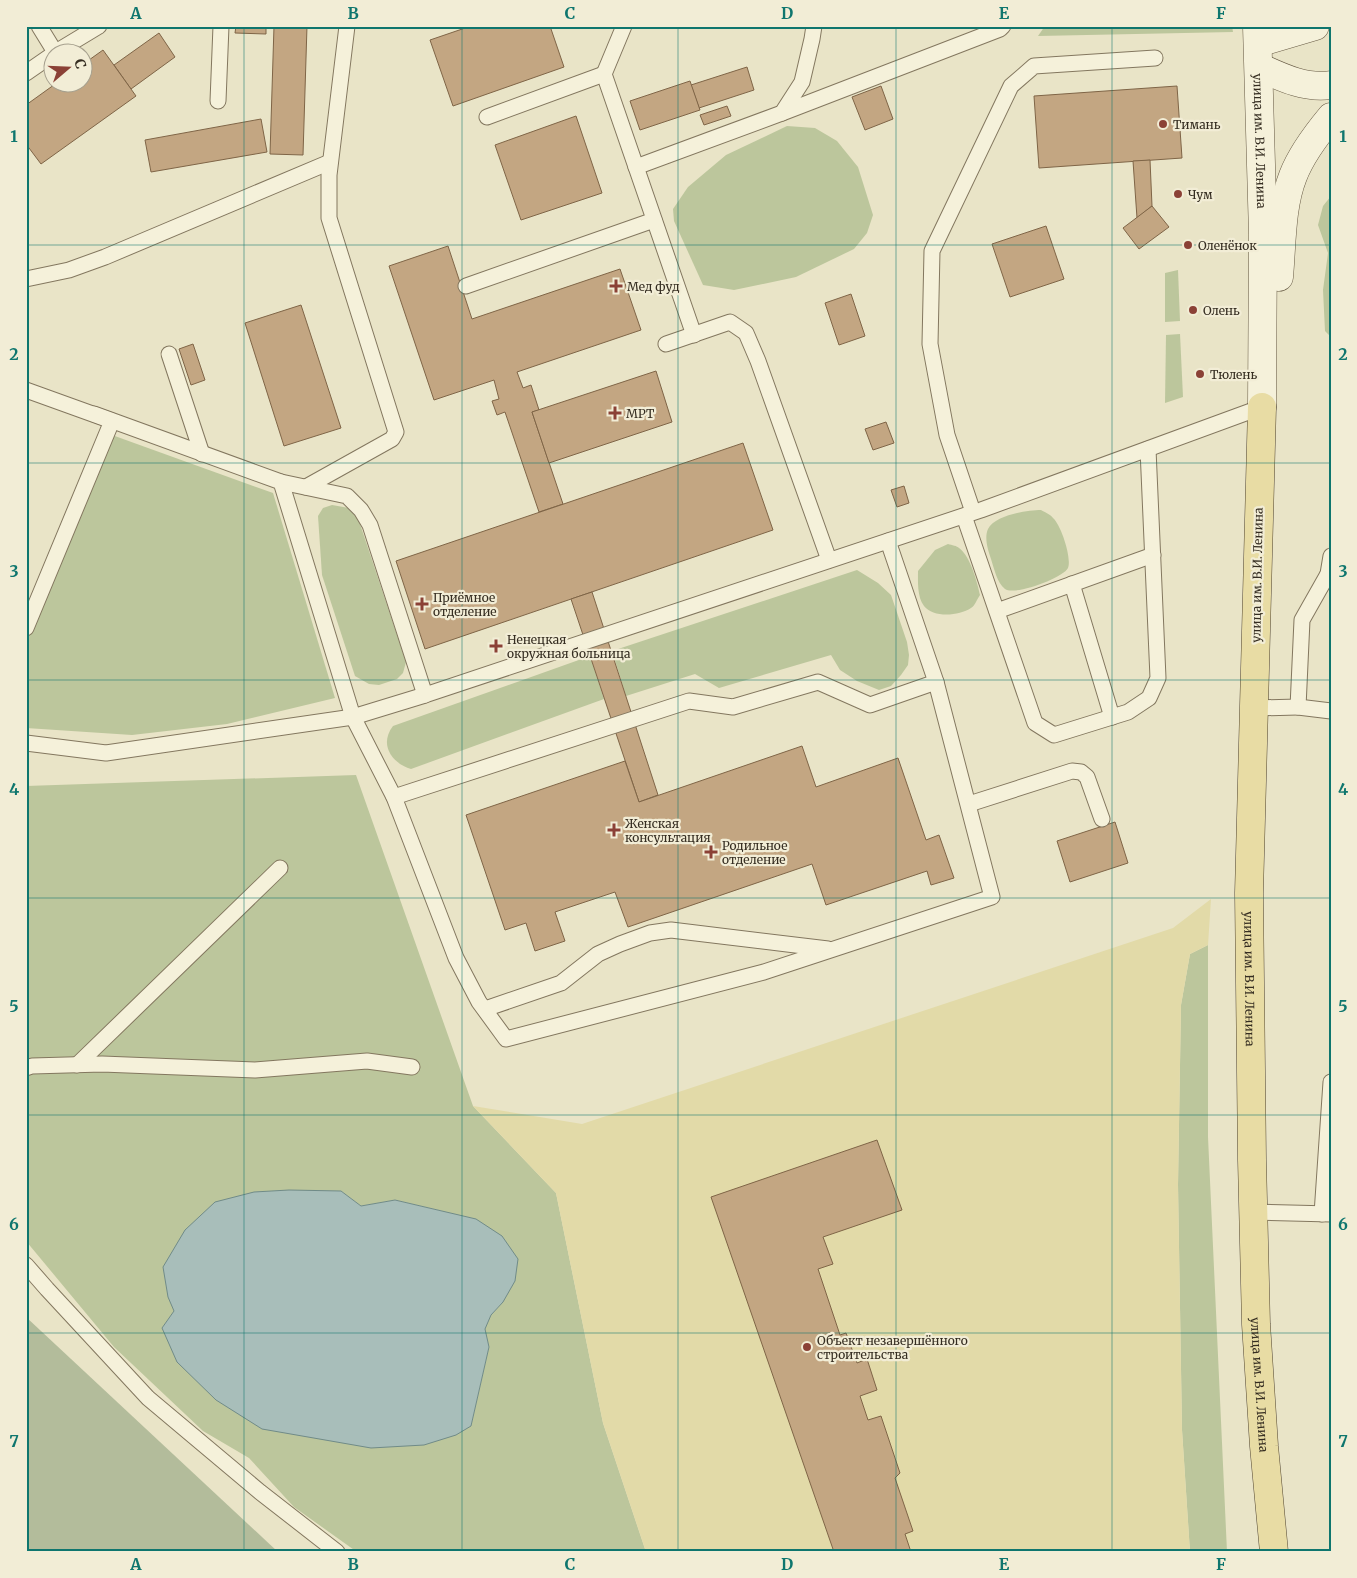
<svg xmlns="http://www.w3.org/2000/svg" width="1357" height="1578" font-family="Merriweather,serif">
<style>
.green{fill:#bcc69c;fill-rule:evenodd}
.sand{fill:#e2daa8}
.cemetery{fill:#b3bc9b}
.water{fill:#a8beba;stroke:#708b88}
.building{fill:#c3a682;stroke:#7f6547}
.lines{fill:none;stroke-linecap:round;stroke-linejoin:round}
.lane-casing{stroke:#83775f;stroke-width:17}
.secondary-casing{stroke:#655842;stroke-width:29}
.primary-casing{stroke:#514532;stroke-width:29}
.lane{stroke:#f5f1da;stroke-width:15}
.secondary{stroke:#f5f1da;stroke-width:28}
.primary{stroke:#e8dca4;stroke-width:28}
.grid{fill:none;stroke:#0f766e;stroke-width:1;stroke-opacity:0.55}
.poi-dot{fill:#8b4136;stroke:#f2edd6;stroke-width:2}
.labels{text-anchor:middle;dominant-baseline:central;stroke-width:4.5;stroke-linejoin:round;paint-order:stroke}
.poi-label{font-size:12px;fill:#352d21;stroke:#f2edd6;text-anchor:start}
.street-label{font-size:12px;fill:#352d21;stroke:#f2edd6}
.neatline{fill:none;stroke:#0f766e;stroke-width:2}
.grid-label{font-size:16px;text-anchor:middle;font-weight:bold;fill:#0f766e}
</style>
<rect width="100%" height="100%" fill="#e9e4c7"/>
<g class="green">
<polygon points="1045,26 1232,26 1233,32 1038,36"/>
<polygon points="787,126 815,128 837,141 858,167 873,215 867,233 854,249 796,277 734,290 703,285 674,221 673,209 688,187 726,155"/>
<polygon points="1331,196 1331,337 1325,331 1323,290 1328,253 1318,225 1323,206"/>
<polygon points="1178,270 1180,321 1165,322 1165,273"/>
<polygon points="1180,334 1183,397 1165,403 1166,335"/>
<polygon points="112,435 273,493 335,698 227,724 132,735 26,728 26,641"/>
<polygon points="332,505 349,508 358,518 406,662 403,673 397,679 379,685 369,684 355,676 322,575 318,516 323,508"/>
<path d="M 1041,510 C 1044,512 1050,514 1053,518 C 1061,525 1072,558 1068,568 C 1063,578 1015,596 1005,589 C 997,583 994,568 991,559 C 988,550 984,538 988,529 C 995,515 1027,510 1041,510 Z"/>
<path d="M 948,544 C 952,545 957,546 959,548 C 971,557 977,582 980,595 C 977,599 975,606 971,608 C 959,616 933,618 924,606 C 917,597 918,581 918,571 L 935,550 Z"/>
<polygon points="857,570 878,583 891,595 907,642 909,655 908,665 901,675 891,686 879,690 857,681 840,670 831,655 719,688 695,674 626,696 612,651"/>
<path d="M 590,656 L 604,699 L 411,769 C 391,763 379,744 393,726 Z"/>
<path d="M 356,775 L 473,1106 L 556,1193 L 603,1423 L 646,1552 L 357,1552 L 294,1507 L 249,1458 L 203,1431 L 114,1347 L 26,1241 L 26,786 ZM 341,1191 L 361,1206 L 395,1200 L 442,1211 L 503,1302 L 491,1315 L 484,1329 L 489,1347 L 471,1426 L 162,1328 L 174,1312 Z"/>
<polygon points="1208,945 1208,1137 1227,1552 1190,1552 1182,1430 1178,1185 1181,1005 1190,954"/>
</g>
<polygon class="sand" points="1211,899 1208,945 1190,954 1181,1005 1178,1185 1182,1430 1190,1552 646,1552 603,1423 556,1193 473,1106 582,1124 1173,928"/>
<polygon class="cemetery" points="26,1317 278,1552 26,1552"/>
<polygon class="water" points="289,1190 341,1191 361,1206 395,1200 476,1219 502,1236 518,1259 515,1281 503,1302 491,1315 485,1329 489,1347 471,1426 456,1435 424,1445 371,1448 262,1429 216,1400 177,1362 162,1328 174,1311 168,1297 163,1267 185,1230 215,1202 254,1192"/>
<g class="building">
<polygon points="236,26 266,26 266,34 235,33"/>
<polygon points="274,26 307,26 303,155 270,154"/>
<polygon points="471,26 550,26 564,67 453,106 430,40"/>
<polygon points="159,33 175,57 131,89 114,65"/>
<polygon points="103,50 136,96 41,164 26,144 26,105 58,82 82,82 82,65"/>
<polygon points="747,67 754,90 699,108 691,85"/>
<polygon points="690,81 700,110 640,130 630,101"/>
<polygon points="881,86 893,119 865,130 852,97"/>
<polygon points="1177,86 1182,158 1039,168 1034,96"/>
<polygon points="727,106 731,116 704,125 700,115"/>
<polygon points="576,116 602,193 521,220 495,145"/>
<polygon points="261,119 267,152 151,172 145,140"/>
<polygon points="1150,160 1152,206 1137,218 1133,161"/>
<polygon points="1152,206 1169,227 1139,249 1123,228"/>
<polygon points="1046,226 1064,279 1010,297 992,244"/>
<polygon points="448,246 472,319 620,269 641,330 517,372 523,388 531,385 539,410 532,412 563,504 539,512 505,412 497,415 492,401 499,399 494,380 434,400 389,266"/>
<polygon points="851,294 865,336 839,345 825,303"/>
<polygon points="301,305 341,428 284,446 245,323"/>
<polygon points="193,344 205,380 191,385 179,349"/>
<polygon points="656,371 672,422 549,463 532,412"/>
<polygon points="886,422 894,443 873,450 865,429"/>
<polygon points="743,443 773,530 425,649 396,561"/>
<polygon points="904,486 909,503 897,507 891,490"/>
<polygon points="592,592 658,795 639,802 571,599"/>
<polygon points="802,746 816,787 898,758 926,840 939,835 954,878 931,885 927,871 826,905 812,864 628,927 615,892 555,912 565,941 535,951 526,923 505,930 466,815 625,761 639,802"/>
<polygon points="1115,822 1128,863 1070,882 1057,841"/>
<polygon points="877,1140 902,1210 823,1237 833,1264 818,1269 840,1335 846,1333 857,1363 867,1359 877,1390 860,1396 868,1420 881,1416 900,1473 895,1478 913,1531 905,1534 911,1552 834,1552 711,1197"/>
</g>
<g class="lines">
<g class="lane-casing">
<g id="lane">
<polyline points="39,26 55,52"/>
<polyline points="624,26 604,74 694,335"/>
<polyline points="56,52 99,26"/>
<polyline points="26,73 52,55"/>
<polyline points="218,101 221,26"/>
<polyline points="782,113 1000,29 1003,26"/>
<polyline points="487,117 604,74"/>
<polyline points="636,167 782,113 802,82 812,39 814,26"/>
<polyline points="26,279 69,270 105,257 330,162"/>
<polyline points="466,286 654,220"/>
<polyline points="666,344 730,322 746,333 758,361 829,560"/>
<polyline points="169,354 202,454"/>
<polyline points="26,390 112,421 26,628"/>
<polyline points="94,414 281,482 353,717 394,797 456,958 479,1002 506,1039 764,972 992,897 936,682 888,541"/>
<polyline points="281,482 347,496 361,510 370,525 425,695"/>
<polyline points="306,487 392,439 396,432 329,218 329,175 347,26"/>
<polyline points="973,512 947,435 930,344 932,251 1011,86 1034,66 1155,58"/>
<polyline points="964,516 1035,723 1054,735 1128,712 1149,698 1158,678 1148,449"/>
<polyline points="1331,556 1328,574 1331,575"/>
<polyline points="1072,584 1112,717"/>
<polyline points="997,611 1153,555"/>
<polyline points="1298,707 1331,711"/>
<polyline points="1254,708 1298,707 1302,620 1328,574"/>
<polyline points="26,743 106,753 353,717 425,695 981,510 1262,407"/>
<polyline points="394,797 689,701 733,707 818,682 870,705 936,682"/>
<polyline points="969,804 1072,771 1081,772 1087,777 1102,819"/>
<polyline points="485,1009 561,983 598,954 620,944 650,933 671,930 828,949"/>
<polyline points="77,1065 280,868"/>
<polyline points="26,1068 32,1066 102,1064 255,1070 367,1061 412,1067"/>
<polyline points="1253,1212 1331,1214"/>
<polyline points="1322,1214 1331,1082"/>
<polyline points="26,1265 47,1289 148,1398 260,1492 337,1552"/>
</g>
</g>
<g class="secondary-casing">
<g id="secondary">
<path id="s1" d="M 1257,26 L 1263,234 L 1262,407"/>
<polyline points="1258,43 1315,26"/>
<path d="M 1259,67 C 1281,77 1305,89 1331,85"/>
<path d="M 1279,277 C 1282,245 1281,206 1293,176 C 1301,155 1316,135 1331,117"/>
</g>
</g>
<g class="primary-casing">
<g id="primary">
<path id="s2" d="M 1262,407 L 1249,893 L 1252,1160 L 1256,1324 L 1264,1446 L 1274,1552"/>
</g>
</g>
<use href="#lane" class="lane"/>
<use href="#secondary" class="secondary"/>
<use href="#primary" class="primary"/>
</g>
<path class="grid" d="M 244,26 L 244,1552M 462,26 L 462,1552M 678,26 L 678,1552M 896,26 L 896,1552M 1112,26 L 1112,1552M 26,245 L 1331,245M 26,463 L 1331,463M 26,680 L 1331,680M 26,898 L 1331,898M 26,1115 L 1331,1115M 26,1333 L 1331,1333"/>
<g class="poi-dot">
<circle cx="1163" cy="124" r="5"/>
<circle cx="1178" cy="194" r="5"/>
<circle cx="1188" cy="245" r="5"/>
<path d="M613.5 278.5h5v5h5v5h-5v5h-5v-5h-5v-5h5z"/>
<circle cx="1193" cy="310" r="5"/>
<circle cx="1200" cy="374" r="5"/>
<path d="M612.5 405.5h5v5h5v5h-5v5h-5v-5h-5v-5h5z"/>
<path d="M419.5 596.5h5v5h5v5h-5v5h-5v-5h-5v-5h5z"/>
<path d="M493.5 638.5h5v5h5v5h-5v5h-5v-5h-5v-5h5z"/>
<path d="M611.5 822.5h5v5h5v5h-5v5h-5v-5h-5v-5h5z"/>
<path d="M708.5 844.5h5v5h5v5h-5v5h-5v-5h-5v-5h5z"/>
<circle cx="807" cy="1347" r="5"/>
</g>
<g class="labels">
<g class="poi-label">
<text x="1173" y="124">Тимань</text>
<text x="1188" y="194">Чум</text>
<text x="1198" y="245">Оленёнок</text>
<text x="627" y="286">Мед фуд</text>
<text x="1203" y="310">Олень</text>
<text x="1210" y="374">Тюлень</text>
<text x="626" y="413">МРТ</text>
<text x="433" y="597">Приёмное<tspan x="433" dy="14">отделение</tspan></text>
<text x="507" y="639">Ненецкая<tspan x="507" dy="14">окружная больница</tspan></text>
<text x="625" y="823">Женская<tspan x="625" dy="14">консультация</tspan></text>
<text x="722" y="845">Родильное<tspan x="722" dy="14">отделение</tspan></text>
<text x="817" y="1340">Объект незавершённого<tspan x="817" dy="14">строительства</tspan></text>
</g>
<g class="street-label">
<text stroke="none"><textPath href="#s1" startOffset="115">улица им. В.И. Ленина</textPath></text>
<text transform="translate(1257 575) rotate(-89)">улица им. В.И. Ленина</text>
<text stroke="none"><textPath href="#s2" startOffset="572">улица им. В.И. Ленина</textPath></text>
<text stroke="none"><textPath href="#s2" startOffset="978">улица им. В.И. Ленина</textPath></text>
</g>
</g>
<rect width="1357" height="1578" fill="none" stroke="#f2edd6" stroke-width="55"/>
<g transform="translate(68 68) rotate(71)"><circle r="24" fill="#f2edd6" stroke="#a6a08e"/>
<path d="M0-4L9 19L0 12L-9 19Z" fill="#8b4136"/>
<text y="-8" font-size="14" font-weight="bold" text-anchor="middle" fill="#352d21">С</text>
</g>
<rect x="28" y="28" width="1302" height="1522" class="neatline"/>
<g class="grid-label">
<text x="136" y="19">A</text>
<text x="353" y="19">B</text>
<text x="570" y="19">C</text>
<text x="787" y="19">D</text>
<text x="1004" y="19">E</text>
<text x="1221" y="19">F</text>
<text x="14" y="142">1</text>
<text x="1343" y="142">1</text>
<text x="14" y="360">2</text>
<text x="1343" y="360">2</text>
<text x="14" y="577">3</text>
<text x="1343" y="577">3</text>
<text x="14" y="795">4</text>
<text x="1343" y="795">4</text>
<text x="14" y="1012">5</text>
<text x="1343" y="1012">5</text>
<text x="14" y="1230">6</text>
<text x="1343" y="1230">6</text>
<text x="14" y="1447">7</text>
<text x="1343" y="1447">7</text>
<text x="136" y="1570">A</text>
<text x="353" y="1570">B</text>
<text x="570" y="1570">C</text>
<text x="787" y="1570">D</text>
<text x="1004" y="1570">E</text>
<text x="1221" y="1570">F</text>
</g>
</svg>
